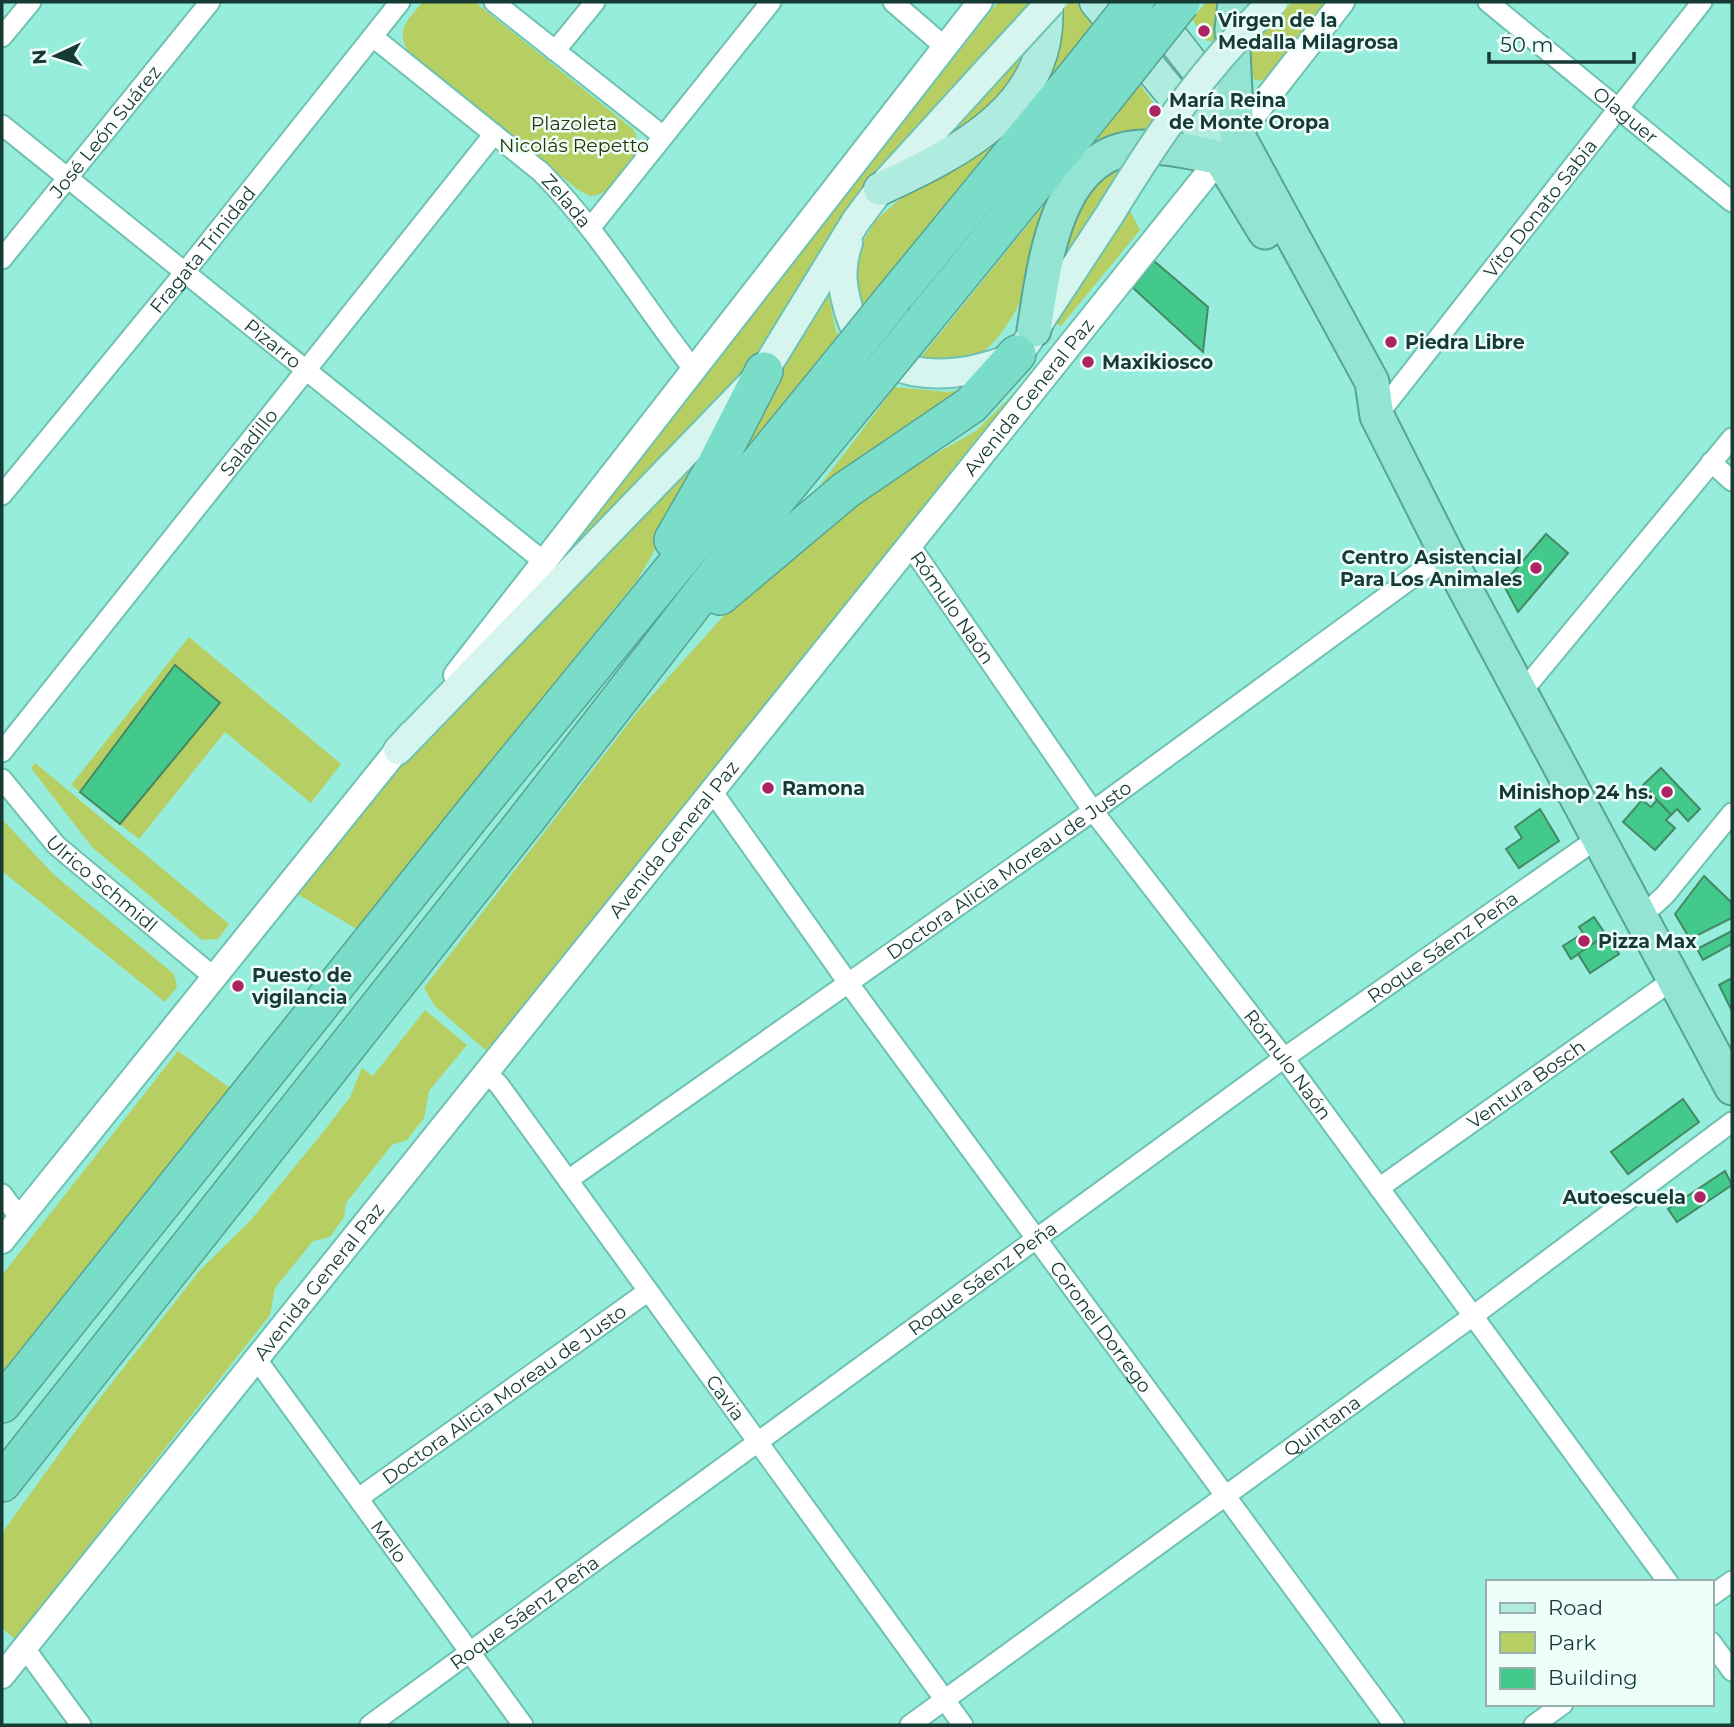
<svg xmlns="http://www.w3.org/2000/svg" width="1734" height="1727" font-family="Montserrat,sans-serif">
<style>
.green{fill:#b7ce62}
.building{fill:#43c98c;stroke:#458865;stroke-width:2}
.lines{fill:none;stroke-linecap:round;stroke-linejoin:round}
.minor-casing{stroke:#6dc2b1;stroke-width:23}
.tertiary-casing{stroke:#6dc2b1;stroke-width:28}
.secondary-casing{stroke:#6dc2b1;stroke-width:32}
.primary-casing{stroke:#57a495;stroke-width:35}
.trunk-casing{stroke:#57a495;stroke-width:37}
.motorway-casing{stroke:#57a495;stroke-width:40}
.minor{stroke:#fff;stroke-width:19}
.tertiary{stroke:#fff;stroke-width:24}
.secondary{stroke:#d7f5ef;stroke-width:28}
.primary{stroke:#afebdf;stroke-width:32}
.trunk{stroke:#94e4d4;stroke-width:33}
.motorway{stroke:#7addc9;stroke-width:37}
.secondary-bridge-casing{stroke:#6dc2b1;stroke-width:32;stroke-linecap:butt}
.motorway-bridge-casing{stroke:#57a495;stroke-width:40;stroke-linecap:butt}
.secondary-bridge{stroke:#d7f5ef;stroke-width:28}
.motorway-bridge{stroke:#7addc9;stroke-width:37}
.poi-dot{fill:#ae2361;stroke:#eefefa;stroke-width:2.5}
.labels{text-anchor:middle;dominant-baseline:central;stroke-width:5;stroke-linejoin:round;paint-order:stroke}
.poi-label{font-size:19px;font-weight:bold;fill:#163a34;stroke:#eefefa;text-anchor:start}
.street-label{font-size:19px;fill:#163a34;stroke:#eefefa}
.park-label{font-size:19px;fill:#2c3502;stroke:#eefefa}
</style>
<rect width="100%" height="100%" fill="#97eddb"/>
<g class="green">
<path d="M 423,2 L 475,2 L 634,130 C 647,154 616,195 590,196 L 577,189 L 410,53 C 393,32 409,18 423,2 Z"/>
<polygon points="998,2 1031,2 1031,9 887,161 835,226 761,350 732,391 541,585"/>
<polygon points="1070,2 1076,2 1095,24 859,317 853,270 860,247 875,221 917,184 971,154 1059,13"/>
<polygon points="1206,2 1221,2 1218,41 1207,41 1192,19"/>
<polygon points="1292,2 1329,2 1266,81 1255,80 1246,66 1247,49"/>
<polygon points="1036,39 1012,93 923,155"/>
<polygon points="1139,83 1161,113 1144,137 1075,169"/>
<polygon points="1130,158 1047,285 1082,190"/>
<path d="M 1061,184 C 1045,235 1020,347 961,363 C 949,366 930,362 918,361 Z"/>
<polygon points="1127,205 1140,230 1061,326 1056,323"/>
<polygon points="828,292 836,332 841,338 758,435 727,478 743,432"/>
<polygon points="895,387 948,392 964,389 812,496"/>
<polygon points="1020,387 974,442 490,1054 434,1005 424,988 638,711 729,610 872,490 976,431"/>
<polygon points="734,414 638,579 357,929 292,891 404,754"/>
<polygon points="189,637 341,764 311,803 225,732 139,839 120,824 220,703 175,665 80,792 71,785"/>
<polygon points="35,763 229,924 218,939 202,940 92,847 31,768"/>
<polygon points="2,819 54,875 174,974 177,987 165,1002 2,871"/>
<polygon points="425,1010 467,1045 429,1091 424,1118 407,1140 392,1145 346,1203 344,1217 330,1237 313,1241 275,1288 270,1315 15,1639 2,1628 2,1533 93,1407 200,1270 250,1221 324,1131 350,1097 362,1068 373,1076"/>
<polygon points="178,1051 230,1088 2,1375 2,1275"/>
</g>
<g class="building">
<polygon points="1154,261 1208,307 1203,352 1133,288"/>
<polygon points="1546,534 1568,553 1518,612 1503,584"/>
<polygon points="175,665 220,703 120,824 80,792"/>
<polygon points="1661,768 1700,809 1688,821 1677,809 1671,815 1643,785"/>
<polygon points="1642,800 1651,807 1657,800 1671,815 1666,820 1675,828 1655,850 1623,822"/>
<polygon points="1540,809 1559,841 1519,868 1506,849 1522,838 1515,827"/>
<polygon points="1704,876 1732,903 1732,918 1690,939 1675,914"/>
<polygon points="1594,917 1606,935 1571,959 1563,946 1583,933 1579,927"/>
<polygon points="1732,931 1732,944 1703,960 1697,949"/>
<polygon points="1606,935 1619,954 1590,973 1578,954"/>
<polygon points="1732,978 1732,1011 1719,985"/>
<polygon points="1683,1099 1699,1122 1628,1174 1611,1152"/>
<polygon points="1725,1171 1732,1185 1677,1222 1668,1209"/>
</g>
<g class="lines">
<g class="minor-casing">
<g id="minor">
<polyline points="494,2 663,136"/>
<polyline points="893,2 945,47"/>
<path id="s1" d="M 1488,2 L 1732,202"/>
<polyline points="2,37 31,2"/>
<path id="s2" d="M 373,37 L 541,172 C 600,232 642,304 694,370"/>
<polyline points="555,51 595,2"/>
<path id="s3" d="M 2,125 L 543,561"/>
<polyline points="591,227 771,2"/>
<path id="s4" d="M 2,259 L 210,2"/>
<path id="s5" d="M 1377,416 L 1702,2"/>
<polyline points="1711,462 1732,481"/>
<path id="s6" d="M 2,495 L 185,272 L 400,2"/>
<path id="s7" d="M 909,544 L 1093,811 L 1284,1058 L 1668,1582"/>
<polyline points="1520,690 1531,681 1732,438"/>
<path id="s8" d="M 2,752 L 494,134"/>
<path id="s9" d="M 2,779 L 56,845 L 215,978"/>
<path id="s10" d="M 712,791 L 849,984 L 1394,1725"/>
<polyline points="1640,918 1665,895 1732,813"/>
<path id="s11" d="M 485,1071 L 499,1085 L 963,1725"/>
<path id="s12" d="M 568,1180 L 1093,811 L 1446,553"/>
<path id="s13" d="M 1379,1188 L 1674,979"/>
<polyline points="2,1194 20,1218"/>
<path id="s14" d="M 255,1357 L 523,1725"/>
<path id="s15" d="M 360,1497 L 647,1292"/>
<polyline points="1711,1596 1732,1581"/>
<polyline points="1711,1642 1732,1671"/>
<polyline points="24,1647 81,1725"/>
<path id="s16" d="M 370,1725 L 1284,1058 L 1598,838"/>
<path id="s17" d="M 910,1725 L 1473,1316 L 1732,1122"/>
<polyline points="1534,1725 1563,1704"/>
</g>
</g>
<g class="tertiary-casing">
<g id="tertiary">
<polyline points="456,675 980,2"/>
<polyline points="2,1241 410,734"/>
<path id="s18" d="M 2,1676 L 1220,158 L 1342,2"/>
</g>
</g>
<g class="secondary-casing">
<g id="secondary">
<path d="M 848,243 C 841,263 841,280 846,300 C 860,367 912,381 973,370 C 986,367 1009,361 1018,353 C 1029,343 1037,325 1045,313 C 1067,280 1088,247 1110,214"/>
<polyline points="398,750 764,371 856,221 880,189 993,65"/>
</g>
</g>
<g class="primary-casing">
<g id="primary">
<polyline points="1096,2 1196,123 1220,158"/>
<polyline points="1148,7 1212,89 1237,134"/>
<path d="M 880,189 C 960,152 1055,105 1046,2"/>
</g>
</g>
<g class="trunk-casing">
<g id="trunk">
<polyline points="1235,2 1232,29 1237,134 1372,382 1377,416 1446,553 1732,1088"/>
<path d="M 1034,330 C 1045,263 1055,147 1146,147 C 1171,147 1196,153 1220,158 L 1265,232"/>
</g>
</g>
<g class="motorway-casing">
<g id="motorway">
<polyline points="892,300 1080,71"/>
<polyline points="925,319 1104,99"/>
<polyline points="673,540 716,465 764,371"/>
<polyline points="720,596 846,490 971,405 1017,354"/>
<polyline points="2,1404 479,806 828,379"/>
<polyline points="2,1483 526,820 743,540 856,403"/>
</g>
</g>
<use href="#minor" class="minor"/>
<use href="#tertiary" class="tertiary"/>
<use href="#secondary" class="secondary"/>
<use href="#primary" class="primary"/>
<use href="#trunk" class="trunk"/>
<use href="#motorway" class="motorway"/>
<g class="secondary-bridge-casing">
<g id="secondary-bridge">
<polyline points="993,65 1051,2"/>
<path d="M 1110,214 C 1157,137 1206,64 1273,2"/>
</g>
</g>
<g class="motorway-bridge-casing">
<g id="motorway-bridge">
<polyline points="1080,71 1135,2"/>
<polyline points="1104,99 1181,2"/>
<polyline points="828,379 892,300"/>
<polyline points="856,403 925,319"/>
</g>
</g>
<use href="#secondary-bridge" class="secondary-bridge"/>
<use href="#motorway-bridge" class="motorway-bridge"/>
</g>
<g class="poi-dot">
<circle cx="1204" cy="31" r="7"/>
<circle cx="1155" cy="111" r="7"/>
<circle cx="1391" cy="342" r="7"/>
<circle cx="1088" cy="362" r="7"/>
<circle cx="1536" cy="568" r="7"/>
<circle cx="768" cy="788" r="7"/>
<circle cx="1667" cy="792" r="7"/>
<circle cx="1584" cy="941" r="7"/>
<circle cx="238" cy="986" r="7"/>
<circle cx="1700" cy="1197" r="7"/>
</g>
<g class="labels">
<g class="poi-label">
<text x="1218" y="20">Virgen de la<tspan x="1218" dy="22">Medalla Milagrosa</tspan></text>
<text x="1169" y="100">María Reina<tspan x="1169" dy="22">de Monte Oropa</tspan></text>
<text x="1405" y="342">Piedra Libre</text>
<text x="1102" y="362">Maxikiosco</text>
<text x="1522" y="557" text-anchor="end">Centro Asistencial<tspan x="1522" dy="22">Para Los Animales</tspan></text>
<text x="782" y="788">Ramona</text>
<text x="1653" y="792" text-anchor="end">Minishop 24 hs.</text>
<text x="1598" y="941">Pizza Max</text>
<text x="252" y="975">Puesto de<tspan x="252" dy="22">vigilancia</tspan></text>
<text x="1686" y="1197" text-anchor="end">Autoescuela</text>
</g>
<g class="street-label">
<text stroke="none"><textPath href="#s1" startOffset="178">Olaguer</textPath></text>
<text stroke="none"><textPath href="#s4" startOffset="164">José León Suárez</textPath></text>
<text stroke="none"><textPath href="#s2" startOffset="254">Zelada</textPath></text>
<text stroke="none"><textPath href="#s5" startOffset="264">Vito Donato Sabia</textPath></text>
<text stroke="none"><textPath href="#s6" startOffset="317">Fragata Trinidad</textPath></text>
<text stroke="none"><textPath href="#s3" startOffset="348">Pizarro</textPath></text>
<text stroke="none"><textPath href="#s18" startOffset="1640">Avenida General Paz</textPath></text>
<text stroke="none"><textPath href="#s8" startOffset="396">Saladillo</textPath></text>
<text stroke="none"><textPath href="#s7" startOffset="77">Rómulo Naón</textPath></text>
<text stroke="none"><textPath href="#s18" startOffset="1073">Avenida General Paz</textPath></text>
<text stroke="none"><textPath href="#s12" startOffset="539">Doctora Alicia Moreau de Justo</textPath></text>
<text stroke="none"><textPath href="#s9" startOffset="145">Ulrico Schmidl</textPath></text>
<text stroke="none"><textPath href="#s16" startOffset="1325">Roque Sáenz Peña</textPath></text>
<text stroke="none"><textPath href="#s7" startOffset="644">Rómulo Naón</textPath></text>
<text stroke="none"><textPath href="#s13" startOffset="180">Ventura Bosch</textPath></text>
<text stroke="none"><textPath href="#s16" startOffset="758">Roque Sáenz Peña</textPath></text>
<text stroke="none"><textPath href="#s18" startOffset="506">Avenida General Paz</textPath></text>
<text stroke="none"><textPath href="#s10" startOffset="662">Coronel Dorrego</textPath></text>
<text stroke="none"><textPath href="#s15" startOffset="177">Doctora Alicia Moreau de Justo</textPath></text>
<text stroke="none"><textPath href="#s11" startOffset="406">Cavia</textPath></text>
<text stroke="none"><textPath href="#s17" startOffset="509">Quintana</textPath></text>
<text stroke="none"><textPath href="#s14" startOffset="228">Melo</textPath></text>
<text stroke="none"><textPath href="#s16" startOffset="191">Roque Sáenz Peña</textPath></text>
</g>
<g class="park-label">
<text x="574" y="123">Plazoleta<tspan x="574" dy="22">Nicolás Repetto</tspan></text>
</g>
</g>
<rect width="1734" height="1727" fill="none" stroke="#163a34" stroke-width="7"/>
<rect x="1486" y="1580" width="228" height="126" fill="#eefefa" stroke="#98b0ab" stroke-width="2"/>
<rect x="1500" y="1603" width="35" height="10" fill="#afebdf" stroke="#98b0ab" stroke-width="2"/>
<text x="1548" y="1615" font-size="21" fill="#163a34">Road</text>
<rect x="1500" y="1632" width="35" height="21" fill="#b7ce62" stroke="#98b0ab" stroke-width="2"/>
<text x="1548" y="1650" font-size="21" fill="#163a34">Park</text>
<rect x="1500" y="1668" width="35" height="21" fill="#43c98c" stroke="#98b0ab" stroke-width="2"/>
<text x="1548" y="1685" font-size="21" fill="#163a34">Building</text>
<g transform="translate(56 56) rotate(266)" stroke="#eefefa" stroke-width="5" paint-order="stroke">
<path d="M0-5L12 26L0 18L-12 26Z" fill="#163a34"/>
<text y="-10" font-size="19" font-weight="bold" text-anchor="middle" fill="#163a34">N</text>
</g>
<path d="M1489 52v10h145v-10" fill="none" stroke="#163a34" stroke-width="3.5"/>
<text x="1500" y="52" font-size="21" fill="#163a34" stroke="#eefefa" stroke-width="5" paint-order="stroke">50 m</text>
</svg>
